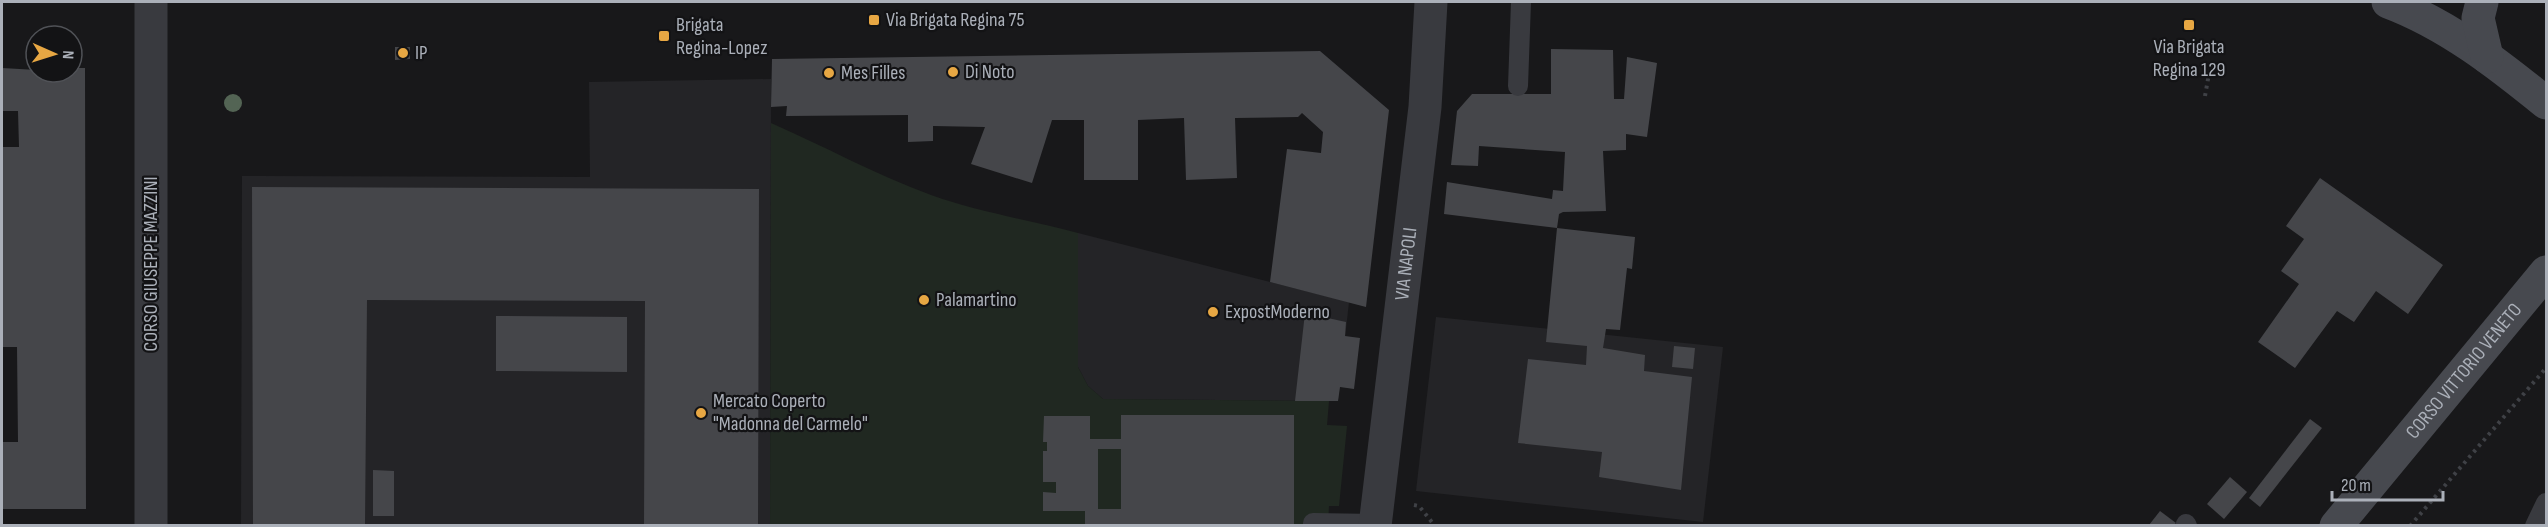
<svg xmlns="http://www.w3.org/2000/svg" width="2548" height="527" font-family="'Sofia Sans Condensed',sans-serif">
<style>
.built{fill:#242427}
.green{fill:#202821}
.building{fill:#45464a;fill-rule:evenodd}
.lines{fill:none;stroke-linecap:round;stroke-linejoin:round}
.path{stroke:#3f4146;stroke-width:4;stroke-dasharray:3 4.5;stroke-linecap:butt}
.service{stroke:#393a3f;stroke-width:20}
.minor{stroke:#393a3f;stroke-width:33}
.tertiary{stroke:#393a3f;stroke-width:33}
.secondary{stroke:#47494f;stroke-width:33}
.tree{fill:#536454}
.poi-dot{fill:#e7a743;stroke:#131315;stroke-width:2}
.labels{text-anchor:middle;dominant-baseline:central;stroke-width:4.5;stroke-linejoin:round;paint-order:stroke}
.poi-label{font-size:20px;fill:#abb0b9;stroke:#131315;text-anchor:start}
.street-label{font-size:20px;fill:#abb0b9;stroke:#131315}
</style>
<rect width="100%" height="100%" fill="#18181a"/>
<g class="built">
<polygon points="771,79 770,525 241,526 242,176 590,177 589,82"/>
<polygon points="1078,233 1349,302 1338,401 1103,399 1088,386 1078,367"/>
<polygon points="1436,317 1723,347 1703,522 1416,491"/>
</g>
<path class="green" d="M 771,123 C 824,146 876,175 931,195 C 979,212 1029,220 1078,233 L 1078,367 L 1088,386 L 1103,399 L 1329,401 L 1327,425 L 1347,426 L 1339,506 L 1329,506 L 1328,525 L 770,526 Z"/>
<g class="building">
<polygon points="395,47 410,47 410,59 395,60"/>
<polygon points="1551,49 1613,50 1614,99 1624,99 1627,57 1657,63 1647,137 1626,134 1626,150 1603,151 1606,211 1563,212 1559,214 1557,228 1444,214 1447,182 1552,199 1553,190 1563,191 1565,152 1479,146 1478,166 1451,165 1457,111 1472,94 1551,94"/>
<polygon points="1320,51 1389,110 1366,307 1270,282 1287,149 1321,153 1323,132 1302,113 1298,117 1235,118 1237,178 1186,180 1184,118 1138,120 1138,180 1084,180 1084,120 1052,120 1032,183 971,164 985,127 933,126 933,141 908,142 908,115 786,116 787,106 771,107 772,59"/>
<polygon points="2,68 72,72 72,68 85,68 86,509 2,509 2,442 18,442 17,347 2,347 2,147 19,147 18,111 2,111"/>
<polygon points="2320,178 2443,265 2408,314 2376,291 2354,322 2337,311 2295,368 2258,342 2299,284 2281,271 2304,239 2286,226"/>
<polygon points="252,187 759,189 758,525 644,525 645,301 367,300 365,525 253,525"/>
<polygon points="1557,228 1635,237 1632,269 1627,268 1620,330 1606,329 1603,348 1645,355 1644,371 1692,377 1681,490 1599,477 1602,452 1518,443 1528,359 1586,365 1587,346 1546,342"/>
<polygon points="1305,313 1346,322 1345,336 1360,338 1354,389 1340,387 1338,401 1295,401"/>
<polygon points="496,316 627,317 627,372 496,371"/>
<polygon points="1674,346 1695,348 1693,369 1672,367"/>
<path d="M 1121,415 L 1294,415 L 1294,525 L 1085,525 L 1085,511 L 1043,511 L 1043,492 L 1056,493 L 1056,482 L 1043,482 L 1043,451 L 1047,451 L 1047,442 L 1043,442 L 1044,416 L 1090,416 L 1090,439 L 1121,439 ZM 1098,449 L 1121,449 L 1121,509 L 1098,509 Z"/>
<polygon points="2310,419 2322,428 2260,507 2249,498"/>
<polygon points="373,470 394,471 394,516 373,516"/>
<polygon points="2230,477 2247,492 2224,519 2207,504"/>
<polygon points="2160,511 2176,523 2174,525 2149,525"/>
</g>
<g class="lines">
<g class="path">
<polyline points="2205,96 2210,68"/>
<polyline points="1414,505 1419,506 1435,526"/>
<polyline points="2410,526 2546,368"/>
</g>
<g class="service">
<polyline points="1518,86 1521,2"/>
<polyline points="2186,524 2187,526"/>
<polyline points="1313,526 1313,523 1376,524"/>
<polyline points="2535,526 2546,503"/>
</g>
<polyline class="minor" points="151,2 151,526"/>
<path class="tertiary" id="s1" d="M 1375,526 L 1425,107 L 1431,2"/>
<g class="secondary">
<path d="M 2388,2 C 2447,24 2498,64 2546,103"/>
<polyline points="2482,2 2478,18 2487,57"/>
<path id="s2" d="M 2336,526 L 2546,272"/>
</g>
</g>
<circle class="tree" cx="233" cy="103" r="9"/>
<g class="poi-dot">
<rect x="868" y="14" width="12" height="12" rx="3"/>
<rect x="2183" y="19" width="12" height="12" rx="3"/>
<rect x="658" y="30" width="12" height="12" rx="3"/>
<circle cx="403" cy="53" r="6"/>
<circle cx="953" cy="72" r="6"/>
<circle cx="829" cy="73" r="6"/>
<circle cx="924" cy="300" r="6"/>
<circle cx="1213" cy="312" r="6"/>
<circle cx="701" cy="413" r="6"/>
</g>
<g class="labels">
<g class="poi-label">
<text x="886" y="20">Via Brigata Regina 75</text>
<text x="676" y="25">Brigata<tspan x="676" dy="23">Regina-Lopez</tspan></text>
<text x="2189" y="47" text-anchor="middle">Via Brigata<tspan x="2189" dy="23">Regina 129</tspan></text>
<text x="415" y="53">IP</text>
<text x="965" y="72">Di Noto</text>
<text x="841" y="73">Mes Filles</text>
<text x="936" y="300">Palamartino</text>
<text x="1225" y="312">ExpostModerno</text>
<text x="713" y="401">Mercato Coperto<tspan x="713" dy="23">"Madonna del Carmelo"</tspan></text>
</g>
<g class="street-label">
<text transform="translate(151 264) rotate(-90)">CORSO GIUSEPPE MAZZINI</text>
<text stroke="none"><textPath href="#s1" startOffset="264">VIA NAPOLI</textPath></text>
<text stroke="none"><textPath href="#s2" startOffset="201">CORSO VITTORIO VENETO</textPath></text>
</g>
</g>
<rect width="2548" height="527" fill="none" stroke="#abb0b9" stroke-width="6"/>
<g transform="translate(54 54) rotate(93)"><circle r="28" fill="#131315" stroke="#505257" stroke-width="1.5"/>
<path d="M0-4.5L10 22L0 15L-10 22Z" fill="#e7a743"/>
<text y="-9" font-size="16" font-weight="bold" text-anchor="middle" fill="#abb0b9">N</text>
</g>
<path d="M2332 491v9h111v-9" fill="none" stroke="#abb0b9" stroke-width="3"/>
<text x="2341" y="491" font-size="18" fill="#abb0b9" stroke="#131315" stroke-width="4.5" paint-order="stroke">20 m</text>
</svg>
